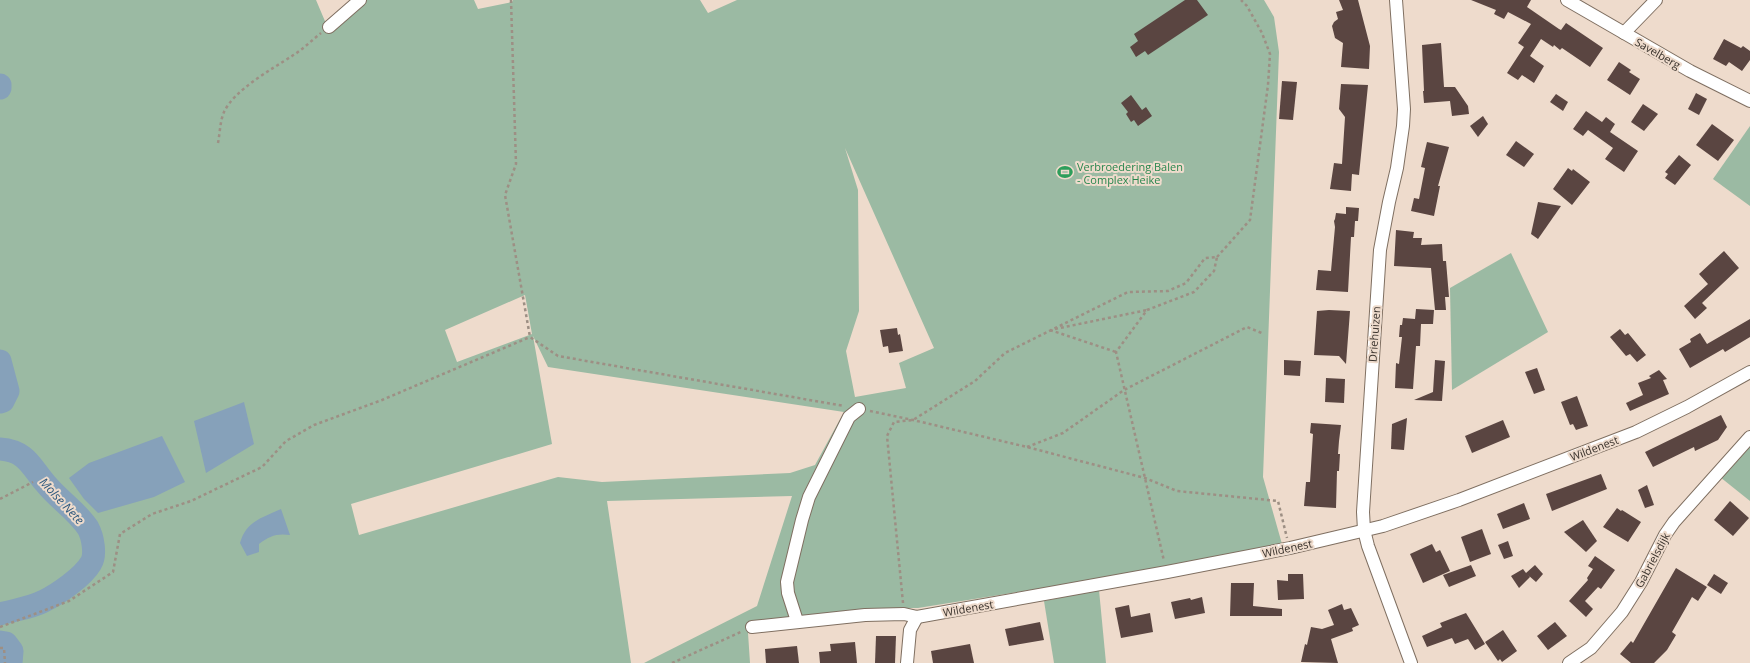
<svg xmlns="http://www.w3.org/2000/svg" width="1750" height="663" font-family="'Open Sans',sans-serif">
<style>
.green{fill:#9bbaa3;fill-rule:evenodd}
.water{fill:#86a1ba}
.lines{fill:none;stroke-linecap:round;stroke-linejoin:round}
.river{stroke:#86a1ba;stroke-width:23}
.building{fill:#5a4541}
.street-casing{stroke:#7f6f61;stroke-width:14}
.path{stroke:#9d8f84;stroke-width:2.5;stroke-dasharray:3 3;stroke-linecap:butt}
.street{stroke:#fff;stroke-width:12}
.labels{text-anchor:middle;dominant-baseline:central;stroke-width:4;stroke-linejoin:round;paint-order:stroke}
.street-label{font-size:11px;fill:#39322c;stroke:#eedbcc}
.leisure-label{font-size:11px;fill:#27864d;stroke:#eedbcc;text-anchor:start}
.water-label{font-size:12px;font-style:italic;fill:#2d587d;stroke:#eedbcc}
</style>
<rect width="100%" height="100%" fill="#eedbcc"/>
<g class="green">
<path d="M 0,0 L 316,0 L 330,33 L 364,0 L 474,0 L 478,9 L 512,2 L 513,0 L 700,0 L 708,13 L 737,0 L 1264,0 L 1274,17 L 1279,52 L 1263,477 L 1282,544 L 1156,570 L 918,608 L 906,608 L 807,615 L 750,624 L 748,633 L 750,663 L 644,663 L 757,606 L 792,496 L 607,501 L 631,663 L 0,663 ZM 845,148 L 934,348 L 899,363 L 906,388 L 855,397 L 846,351 L 859,311 L 858,190 ZM 525,295 L 532,334 L 457,362 L 445,330 ZM 533,336 L 548,367 L 844,412 L 815,465 L 790,473 L 602,482 L 558,477 L 359,535 L 351,504 L 552,444 Z"/>
<polygon points="1750,126 1750,206 1713,179"/>
<polygon points="1511,253 1548,332 1452,390 1450,288"/>
<polygon points="1750,442 1750,501 1720,477"/>
<polygon points="1099,590 1106,663 1054,663 1044,601"/>
</g>
<g class="water">
<polygon points="244,402 254,444 206,473 194,421"/>
<polygon points="162,436 185,482 154,497 98,513 84,499 69,478 89,463"/>
<path d="M 281,509 L 290,535 C 277,533 269,536 259,544 L 259,552 L 247,556 L 240,543 C 246,521 262,518 281,509 Z"/>
</g>
<g class="lines">
<g class="river">
<polyline points="0,85 0,88"/>
<polyline points="0,361 8,391 3,401 0,402"/>
<path d="M 0,449 C 27,451 31,467 46,484 C 59,500 77,511 88,528 C 93,537 96,555 91,563 C 83,577 58,594 44,601 C 31,608 14,610 0,614"/>
<polyline points="0,642 6,643 12,651 11,663"/>
</g>
</g>
<g class="building">
<polygon points="1185,0 1197,0 1208,15 1148,55 1145,51 1136,57 1130,47 1138,41 1134,34"/>
<polygon points="1339,0 1358,0 1370,46 1369,69 1341,67 1343,43 1335,38 1332,26 1334,22 1338,19 1336,12 1343,10"/>
<polygon points="1471,0 1531,0 1527,7 1559,29 1561,30 1566,23 1603,48 1590,67 1562,48 1560,50 1554,45 1553,47 1541,39 1530,56 1544,66 1534,83 1522,75 1518,80 1507,73 1524,47 1518,43 1531,24 1508,12 1504,19 1494,14 1496,10"/>
<polygon points="1724,39 1741,48 1743,46 1750,51 1750,60 1742,71 1729,62 1726,66 1713,59"/>
<polygon points="1441,43 1444,87 1455,87 1468,106 1469,114 1452,116 1450,101 1424,103 1423,91 1424,91 1422,45"/>
<polygon points="1619,62 1631,70 1629,72 1640,79 1630,95 1607,80"/>
<polygon points="1282,81 1297,82 1293,120 1279,119"/>
<polygon points="1341,84 1368,85 1359,175 1352,174 1351,191 1330,189 1334,163 1342,164 1345,117 1339,109"/>
<polygon points="1696,93 1707,99 1699,115 1688,109"/>
<polygon points="1556,94 1568,102 1563,111 1550,102"/>
<polygon points="1131,95 1142,110 1146,107 1152,116 1138,126 1134,120 1131,122 1126,114 1128,112 1121,103"/>
<polygon points="1643,104 1658,114 1644,131 1631,122"/>
<polygon points="1586,111 1602,122 1606,117 1615,124 1610,132 1638,151 1624,172 1605,159 1613,148 1588,130 1583,136 1573,129"/>
<polygon points="1483,116 1488,124 1478,137 1470,126"/>
<polygon points="1712,124 1734,140 1718,161 1696,145"/>
<polygon points="1516,141 1534,154 1524,167 1506,155"/>
<polygon points="1427,142 1449,147 1438,186 1440,186 1434,216 1411,211 1414,198 1419,199 1425,168 1421,167"/>
<polygon points="1679,155 1691,165 1675,185 1665,178 1668,174 1665,172"/>
<polygon points="1568,168 1572,171 1573,169 1590,182 1572,205 1553,189"/>
<polygon points="1538,202 1561,206 1538,239 1531,234"/>
<polygon points="1346,207 1359,208 1358,221 1355,221 1354,237 1351,237 1348,292 1316,290 1318,270 1331,271 1335,227 1334,221 1335,219 1336,213 1346,214"/>
<polygon points="1396,230 1414,232 1413,238 1422,238 1421,245 1442,244 1443,261 1446,261 1449,297 1445,297 1446,310 1435,310 1431,268 1394,266"/>
<polygon points="1724,251 1739,268 1702,303 1707,308 1695,319 1684,306 1708,284 1699,274"/>
<polygon points="1416,309 1434,310 1433,324 1421,324 1420,346 1416,346 1413,389 1395,388 1396,363 1399,364 1402,337 1399,337 1400,325 1402,325 1403,318 1415,319"/>
<polygon points="1329,310 1350,311 1346,364 1339,356 1314,355 1317,311"/>
<polygon points="1750,319 1750,337 1725,352 1723,349 1690,368 1679,349 1691,342 1690,339 1700,333 1707,344"/>
<polygon points="897,328 898,335 900,334 903,351 889,353 888,346 883,347 880,330"/>
<polygon points="1620,329 1625,335 1628,333 1646,355 1637,362 1630,354 1626,356 1610,337"/>
<polygon points="1284,360 1301,361 1300,376 1284,375"/>
<polygon points="1435,360 1445,361 1442,401 1414,400 1433,392"/>
<polygon points="1537,368 1545,390 1534,394 1525,372"/>
<polygon points="1659,370 1667,379 1663,380 1669,394 1630,411 1626,403 1643,395 1638,383 1651,378 1649,376"/>
<polygon points="1326,378 1345,379 1344,403 1325,402"/>
<polygon points="1577,396 1588,426 1576,430 1573,424 1570,425 1561,402"/>
<polygon points="1721,415 1727,427 1718,440 1695,451 1694,447 1653,467 1645,452"/>
<polygon points="1407,418 1404,450 1391,449 1392,424"/>
<polygon points="1503,420 1510,437 1472,453 1465,436"/>
<polygon points="1311,423 1341,425 1339,441 1338,454 1340,454 1339,471 1337,471 1336,508 1304,506 1306,482 1310,482 1313,434 1310,433"/>
<polygon points="1601,474 1607,489 1552,511 1546,494"/>
<polygon points="1647,485 1654,505 1645,508 1638,490"/>
<polygon points="1730,501 1749,518 1733,536 1714,520"/>
<polygon points="1524,503 1530,519 1503,529 1497,514"/>
<polygon points="1617,508 1621,511 1622,510 1641,522 1628,542 1603,527"/>
<polygon points="1583,520 1597,541 1586,552 1564,532"/>
<polygon points="1482,529 1491,554 1470,562 1461,537"/>
<polygon points="1508,541 1513,556 1504,559 1498,545"/>
<polygon points="1432,544 1436,552 1440,550 1450,571 1423,583 1410,554"/>
<polygon points="1595,556 1615,570 1601,589 1598,587 1585,601 1593,609 1586,617 1569,601 1588,580 1587,578 1593,569 1588,566"/>
<polygon points="1471,565 1476,576 1449,587 1443,575"/>
<polygon points="1535,565 1543,574 1536,582 1528,575 1530,577 1519,588 1511,576 1523,569 1526,573"/>
<polygon points="1676,568 1707,587 1698,601 1692,597 1672,632 1676,635 1667,650 1654,663 1631,663 1620,654 1631,641 1633,643"/>
<polygon points="1288,574 1303,574 1304,599 1278,600 1277,580 1288,581"/>
<polygon points="1714,574 1728,583 1721,594 1707,585"/>
<polygon points="1231,583 1254,583 1253,606 1282,609 1282,616 1230,616"/>
<polygon points="1202,597 1205,613 1175,619 1171,602 1190,598 1191,600"/>
<polygon points="1342,604 1344,610 1351,608 1359,625 1352,628 1353,631 1331,639 1338,663 1301,662 1305,644 1307,645 1311,627 1322,629 1334,625 1328,610"/>
<polygon points="1129,605 1131,617 1150,613 1153,632 1121,638 1115,608"/>
<polygon points="1466,613 1485,644 1475,650 1468,639 1455,644 1452,638 1427,647 1422,636 1442,627 1440,623"/>
<polygon points="1040,622 1044,640 1009,646 1005,629"/>
<polygon points="1555,622 1567,636 1548,650 1537,636"/>
<polygon points="1503,630 1517,651 1502,662 1500,659 1498,661 1485,642"/>
<polygon points="876,636 896,636 895,663 875,663"/>
<polygon points="855,642 857,663 820,663 819,652 831,651 830,644"/>
<polygon points="970,644 974,663 933,663 931,651"/>
<polygon points="797,646 799,663 766,663 765,649"/>
</g>
<g class="lines">
<g class="street-casing">
<g id="street">
<polyline points="1396,0 1404,109 1403,126 1397,168 1389,202 1380,250 1363,512 1364,530 1368,546 1411,663"/>
<polyline points="1567,0 1690,71 1750,101"/>
<polyline points="329,27 360,0"/>
<polyline points="1624,33 1656,0"/>
<polyline points="797,621 788,593 787,582 802,520 809,497 849,417 859,409"/>
<polyline points="752,627 865,615 904,614 917,617 1167,572 1290,548 1383,526 1459,500 1636,432 1687,407 1750,372"/>
<polyline points="907,663 910,630 917,617"/>
<polyline points="1569,663 1591,648 1622,612 1641,582 1665,535 1674,522 1750,437"/>
</g>
</g>
<g class="path">
<polyline points="511,0 516,164 505,195 530,337 558,356 844,406"/>
<path d="M 218,143 C 220,133 220,121 224,112 C 234,90 272,69 292,56 C 302,50 311,41 321,33"/>
<polyline points="1217,257 1250,220 1268,85 1270,54 1262,33 1247,6 1241,0"/>
<polyline points="1055,329 1147,310"/>
<polyline points="1050,330 1116,352"/>
<polyline points="870,411 913,420 1027,447 1145,478 1177,491 1278,501 1287,538"/>
<polyline points="1027,447 1063,433 1124,390 1247,327 1264,334"/>
<polyline points="0,499 33,482"/>
<polyline points="903,603 887,436 894,422 913,420 975,381 1005,353 1128,292 1168,291 1186,283 1205,258 1217,257 1214,271 1194,292 1147,310 1116,352 1164,561"/>
<polyline points="0,627 69,601 113,572 120,534 152,514 191,501 262,467 286,441 314,425 382,400 530,337"/>
<polyline points="0,648 4,648 5,663"/>
<polyline points="672,663 743,631"/>
</g>
<use href="#street" class="street"/>
</g>
<defs>
<g id="stadium-bare" transform="scale(1.2)"><path d="M0-5a6.5 5 0 1 0 0 10a6.5 5 0 1 0 0-10ZM-3.5-1.8h7v3.6h-7Z" fill="#2e9e5b" stroke="#eedbcc" stroke-width="2.5" paint-order="stroke"/></g>
</defs>
<g fill-rule="evenodd">
<use href="#stadium-bare" x="1065" y="172"/>
</g>
<g class="labels">
<g class="street-label">
<text transform="translate(1658 53) rotate(30)">Savelberg</text>
<text transform="translate(1374 334) rotate(-86)">Driehuizen</text>
<text transform="translate(1594 448) rotate(-21)">Wildenest</text>
<text transform="translate(1287 548) rotate(-12)">Wildenest</text>
<text transform="translate(1652 560) rotate(-62)">Gabrielsdijk</text>
<text transform="translate(968 608) rotate(-10)">Wildenest</text>
</g>
<g class="leisure-label">
<text x="1077" y="166">Verbroedering Balen<tspan x="1077" dy="13">- Complex Heike</tspan></text>
</g>
<g class="water-label">
<text transform="translate(62 501) rotate(47)">Molse Nete</text>
</g>
</g>
</svg>
